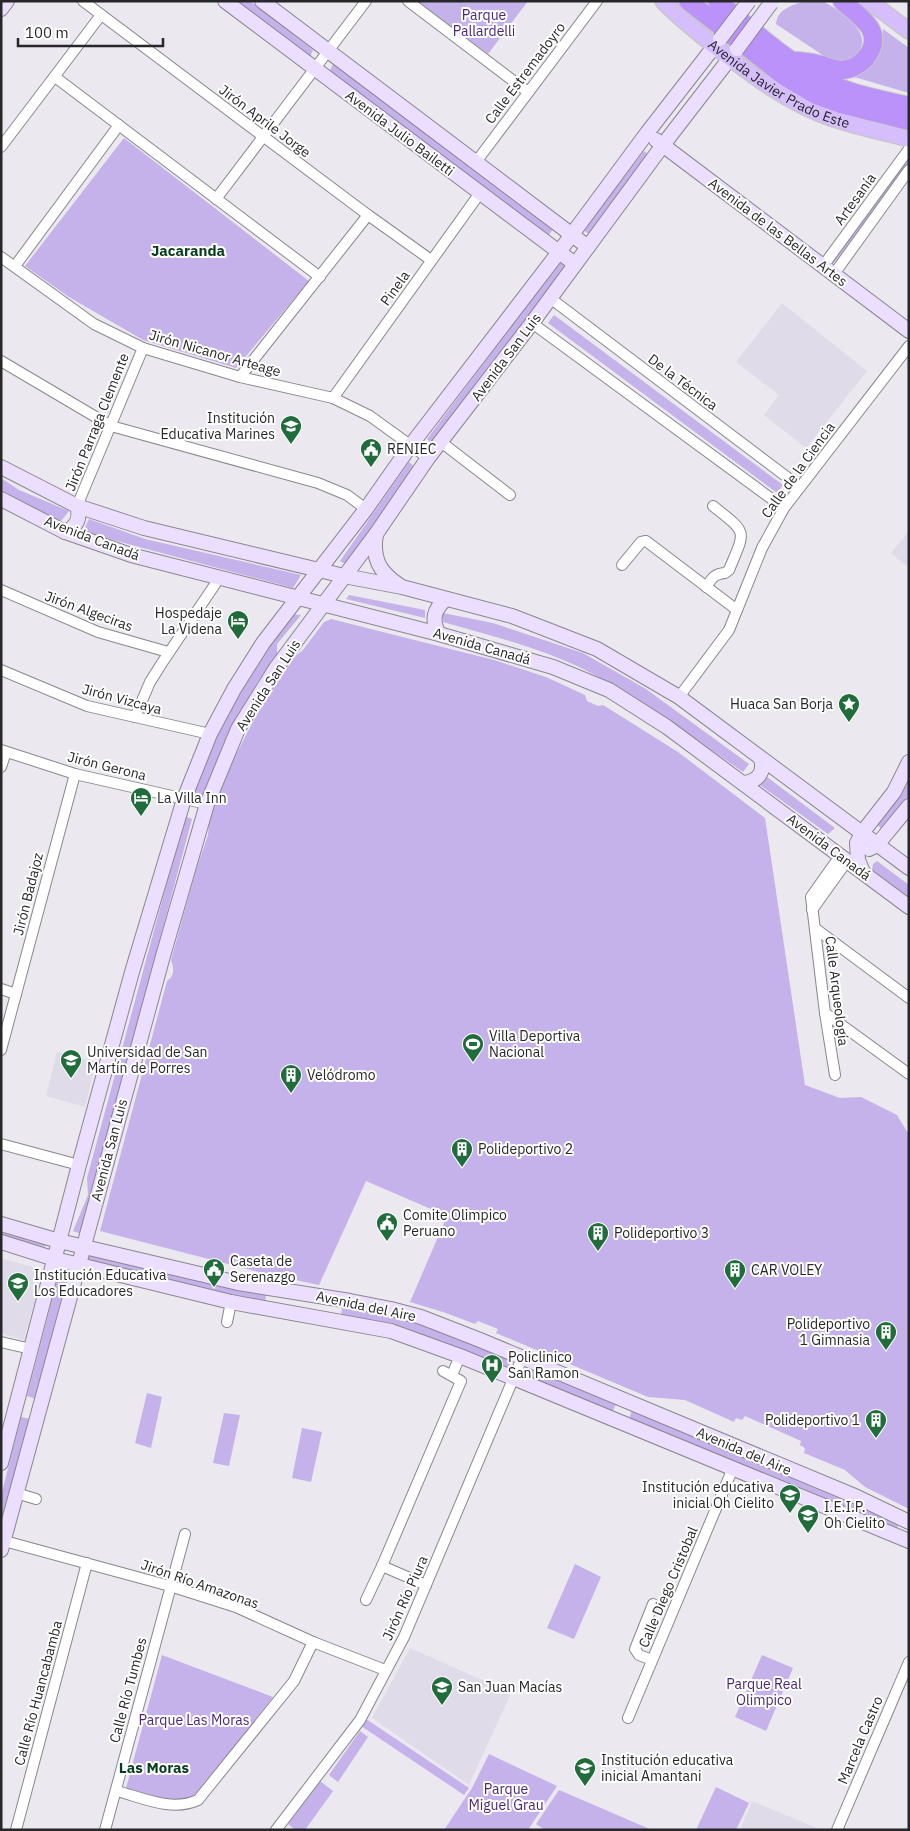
<svg xmlns="http://www.w3.org/2000/svg" width="910" height="1831" font-family="'IBM Plex Sans',sans-serif">
<style>
.built{fill:#dfdbe9}
.green{fill:#c6b2eb}
.lines{fill:none;stroke-linecap:round;stroke-linejoin:round}
.street-casing{stroke:#89878d;stroke-width:12}
.secondary-casing{stroke:#89878d;stroke-width:16}
.primary-casing{stroke:#c7c7c7;stroke-width:18}
.highway-casing{stroke:#c7c7c7;stroke-width:20}
.street{stroke:#fff;stroke-width:10}
.secondary{stroke:#ebdefe;stroke-width:14}
.primary{stroke:#d6bdfc;stroke-width:15}
.highway{stroke:#bb91fa;stroke-width:18}
.secondary-bridge-casing{stroke:#89878d;stroke-width:16;stroke-linecap:butt}
.secondary-bridge{stroke:#ebdefe;stroke-width:14}
.labels{text-anchor:middle;dominant-baseline:central;stroke-width:4;stroke-linejoin:round;paint-order:stroke}
.park-label{font-size:14px;fill:#492673;stroke:#fff}
.street-label{font-size:14px;fill:#272628;stroke:#fff}
.poi-label{font-size:14px;fill:#272628;stroke:#fff;text-anchor:start}
.neighbourhood-label{font-size:15px;font-weight:bold;fill:#063d1c;stroke:#fff}
</style>
<rect width="100%" height="100%" fill="#ebe8ef"/>
<g class="built">
<polygon points="782,303 867,371 806,448 764,415 779,395 736,362"/>
<polygon points="907,534 909,535 909,568 891,553"/>
<polygon points="57,1052 96,1062 85,1107 46,1096"/>
<polygon points="1,1258 43,1270 24,1340 1,1333"/>
<polygon points="410,1648 511,1693 469,1785 372,1718"/>
<polygon points="752,1801 819,1829 740,1830"/>
</g>
<g class="green">
<polygon points="235,1 250,1 313,50 310,57"/>
<polygon points="417,1 528,1 488,54"/>
<path d="M 804,1 C 810,1 818,0 824,2 C 836,8 856,22 861,35 C 867,51 849,66 834,63 C 830,62 825,57 821,54 C 806,44 791,34 776,24 C 778,8 792,6 804,1 Z"/>
<path d="M 883,29 L 909,48 L 909,93 L 854,77 C 873,63 881,54 883,29 Z"/>
<polygon points="333,64 553,229 549,235 329,72"/>
<polygon points="124,138 309,281 236,368 143,340 69,297 25,266"/>
<polygon points="644,151 651,156 592,236 583,230"/>
<polygon points="909,157 909,165 834,263 831,261"/>
<polygon points="559,262 567,268 434,446 427,439"/>
<polygon points="554,315 783,485 777,493 548,323"/>
<polygon points="409,462 416,468 345,564 340,561"/>
<polygon points="1,478 19,490 69,511 61,521 1,492"/>
<polygon points="89,519 145,539 301,575 293,588 83,532"/>
<polygon points="349,595 425,610 425,618 346,599"/>
<path d="M 443,613 L 493,623 L 583,653 L 646,689 L 749,764 L 743,772 C 692,737 643,699 587,671 C 542,648 492,636 443,622 Z"/>
<polygon points="290,614 301,615 277,644 277,654 257,683 235,726 205,800 189,796 237,692"/>
<path d="M 331,619 L 494,660 L 546,677 L 585,695 L 587,701 L 598,706 L 603,705 L 678,752 L 765,818 L 805,1085 L 840,1098 L 861,1097 L 897,1115 L 909,1135 L 909,1509 L 865,1487 L 845,1470 L 804,1453 L 805,1448 L 800,1445 L 801,1441 L 745,1416 L 742,1420 L 736,1418 L 734,1422 L 685,1400 L 648,1397 L 496,1333 L 498,1329 L 478,1321 L 475,1324 L 443,1312 L 410,1302 L 447,1216 L 366,1181 L 319,1285 L 267,1274 L 100,1231 L 167,981 C 175,975 174,969 171,960 L 196,870 L 208,835 L 209,819 L 233,760 L 261,706 L 294,657 L 303,650 L 324,622 Z"/>
<polygon points="767,777 835,828 828,834 760,785"/>
<polygon points="909,779 909,796 881,829 877,824 906,786"/>
<polygon points="185,816 192,819 81,1234 73,1231 88,1195 87,1178"/>
<polygon points="877,861 909,885 909,898 872,870 873,864"/>
<polygon points="1,1229 48,1241 45,1247 1,1236"/>
<polygon points="86,1249 201,1276 266,1295 265,1303 82,1263"/>
<polygon points="58,1277 66,1279 36,1399 27,1396"/>
<polygon points="342,1307 409,1321 512,1358 507,1371 341,1316"/>
<polygon points="531,1367 616,1404 612,1413 527,1378"/>
<polygon points="147,1393 162,1397 151,1448 135,1443"/>
<polygon points="632,1410 899,1524 896,1531 629,1419"/>
<polygon points="224,1413 240,1415 229,1466 213,1463"/>
<polygon points="21,1417 31,1419 1,1531 1,1496"/>
<polygon points="302,1428 322,1432 311,1482 292,1478"/>
<polygon points="575,1564 601,1577 574,1639 547,1628"/>
<polygon points="162,1655 273,1697 200,1791 190,1800 163,1800 126,1788"/>
<polygon points="762,1655 793,1668 766,1731 735,1717"/>
<polygon points="366,1719 469,1788 464,1795 361,1726"/>
<polygon points="360,1731 368,1737 338,1782 329,1775"/>
<polygon points="489,1754 557,1786 528,1830 444,1830 472,1788"/>
<polygon points="320,1781 333,1791 305,1830 295,1830 288,1824"/>
<polygon points="716,1787 749,1803 736,1830 696,1830"/>
<polygon points="559,1790 652,1830 545,1830 536,1824"/>
</g>
<g class="lines">
<g class="street-casing">
<g id="street">
<polyline points="83,1 368,215 431,260"/>
<polyline points="408,1 528,92"/>
<polyline points="55,77 320,277"/>
<polyline points="1,147 101,15"/>
<polyline points="476,162 597,1"/>
<polyline points="216,199 366,1"/>
<polyline points="1,257 94,324 143,348 240,377 333,398 370,416 428,458"/>
<polyline points="15,266 119,125"/>
<polyline points="823,266 909,149"/>
<polyline points="834,274 909,170"/>
<polyline points="550,298 800,487"/>
<polyline points="532,323 784,508"/>
<polyline points="1,361 111,426 318,483 347,495 366,509"/>
<polyline points="240,377 368,215"/>
<polyline points="333,398 480,193"/>
<polyline points="441,442 510,495"/>
<polyline points="77,506 143,348"/>
<polyline points="622,565 641,542 646,541 737,610"/>
<path d="M 706,587 C 712,578 714,574 725,573 L 729,570 C 746,529 748,534 713,506"/>
<polyline points="1,590 98,632 168,652"/>
<polyline points="1,670 87,706 210,734"/>
<polyline points="679,697 729,630 762,548 784,508 909,346"/>
<polyline points="135,717 150,682 162,663 220,577"/>
<polyline points="1,750 75,774 207,804"/>
<polyline points="1,767 6,752"/>
<polyline points="812,910 847,861"/>
<polyline points="816,929 909,998"/>
<polyline points="1,989 16,994"/>
<polyline points="825,1013 909,1074"/>
<polyline points="1,1050 75,774"/>
<polyline points="835,1075 825,1013 811,897 840,856"/>
<polyline points="1,1144 79,1165"/>
<polyline points="227,1322 231,1302"/>
<polyline points="1,1342 31,1349"/>
<polyline points="452,1375 460,1356"/>
<polyline points="16,1493 36,1499"/>
<polyline points="1,1540 170,1586 236,1607 313,1642 385,1670"/>
<polyline points="382,1566 426,1585"/>
<polyline points="366,1600 382,1566 461,1381 443,1371"/>
<polyline points="652,1660 639,1655 635,1649 653,1604"/>
<polyline points="628,1718 733,1468"/>
<path d="M 117,1791 C 143,1798 172,1812 198,1800 L 294,1681 L 313,1642"/>
<polyline points="16,1830 87,1563"/>
<polyline points="105,1830 185,1534"/>
<polyline points="276,1830 360,1720 404,1637 522,1358"/>
<polyline points="837,1830 909,1662"/>
</g>
</g>
<g class="secondary-casing">
<g id="secondary">
<polyline points="225,1 575,264"/>
<polyline points="262,1 588,247"/>
<polyline points="1,9 7,1"/>
<polyline points="656,140 909,331"/>
<polyline points="1,467 77,506 144,528 344,576 402,587 512,616 597,649 679,697 909,868"/>
<polyline points="1,499 65,532 131,555 439,634 553,667 609,690 667,727 909,907"/>
<path d="M 65,532 C 77,527 81,518 77,506"/>
<path d="M 376,534 C 372,558 379,572 399,585"/>
<path d="M 439,634 C 431,620 434,609 446,599"/>
<path d="M 743,783 C 757,782 765,773 761,759"/>
<polyline points="869,849 877,845 909,806"/>
<polyline points="863,872 858,860 857,843 862,833 894,792 909,762"/>
<polyline points="1,1224 59,1241 238,1283 350,1301 391,1309 421,1317 480,1340 857,1497 909,1522"/>
<polyline points="1,1242 55,1259 231,1302 391,1331 460,1356 909,1541"/>
<polyline points="1,1463 79,1165 132,972 184,799 210,734 234,689 263,643 366,509 411,445 559,252 647,133 720,39"/>
<polyline points="1,1550 163,956 207,804 238,729 276,668 376,534 428,458 532,323 663,145 737,49"/>
</g>
</g>
<g class="primary-casing">
<g id="primary">
<path id="s1" d="M 663,1 C 681,20 701,35 721,51 C 748,72 776,93 807,108 C 837,123 876,130 909,139"/>
<polyline points="869,1 909,31"/>
</g>
</g>
<g class="highway-casing">
<g id="highway">
<polyline points="688,1 784,76 816,95 841,104 909,121"/>
<path d="M 717,1 C 750,28 783,59 821,79 C 847,94 880,99 909,106"/>
<path d="M 797,61 C 804,62 810,62 817,64 C 825,65 834,71 843,70 C 862,68 881,47 870,28 C 863,17 851,9 842,1"/>
</g>
</g>
<use href="#street" class="street"/>
<use href="#secondary" class="secondary"/>
<use href="#primary" class="primary"/>
<use href="#highway" class="highway"/>
<g class="secondary-bridge-casing">
<g id="secondary-bridge">
<polyline points="720,39 749,1"/>
<polyline points="737,49 771,3"/>
</g>
</g>
<use href="#secondary-bridge" class="secondary-bridge"/>
</g>
<defs>
<g id="school-pin" transform="scale(1.125)"><path d="M0 17L-7.5 6A9.5 9.5 0 1 1 7.5 6Z" fill="#216c3b" stroke="#fff"/><path d="M0-5L7-2L0 1L-7-2ZM-4 1L0 2.5L4 1V4Q0 6-4 4Z" fill="#fff"/></g>
<g id="civic-pin" transform="scale(1.125)"><path d="M0 17L-7.5 6A9.5 9.5 0 1 1 7.5 6Z" fill="#216c3b" stroke="#fff"/><path d="M-.6-6.5H3V-4.5H.6V-3L4-1V1h2V6H-6V1h2V-1L-.6-3ZM-1.2 2.5V6h2.4V2.5Z" fill="#fff"/></g>
<g id="hotel-pin" transform="scale(1.125)"><path d="M0 17L-7.5 6A9.5 9.5 0 1 1 7.5 6Z" fill="#216c3b" stroke="#fff"/><path d="M-6-4.5h1.5V1H6V5H4.5V3h-9V5H-6ZM-4 0a1.8 1.8 0 1 1 3.6 0ZM.5 0V-2.5h3Q6-2.5 6 0Z" fill="#fff"/></g>
<g id="sight-pin" transform="scale(1.125)"><path d="M0 17L-7.5 6A9.5 9.5 0 1 1 7.5 6Z" fill="#216c3b" stroke="#fff"/><path d="M0-6L1.8-2.2L6-1.7L2.9 1.2L3.7 5.4L0 3.3L-3.7 5.4L-2.9 1.2L-6-1.7L-1.8-2.2Z" fill="#fff"/></g>
<g id="stadium-pin" transform="scale(1.125)"><path d="M0 17L-7.5 6A9.5 9.5 0 1 1 7.5 6Z" fill="#216c3b" stroke="#fff"/><path d="M0-5a6.5 5 0 1 0 0 10a6.5 5 0 1 0 0-10ZM-3.5-1.8h7v3.6h-7Z" fill="#fff"/></g>
<g id="university-pin" transform="scale(1.125)"><path d="M0 17L-7.5 6A9.5 9.5 0 1 1 7.5 6Z" fill="#216c3b" stroke="#fff"/><path d="M0-5L7-2L0 1L-7-2ZM-4 1L0 2.5L4 1V4Q0 6-4 4Z" fill="#fff"/></g>
<g id="building-pin" transform="scale(1.125)"><path d="M0 17L-7.5 6A9.5 9.5 0 1 1 7.5 6Z" fill="#216c3b" stroke="#fff"/><path d="M-4-6H4V6H1V3H-1V6H-4ZM-2.5-4.3h1.7v1.8h-1.7ZM.8-4.3h1.7v1.8H.8ZM-2.5-1h1.7V.8h-1.7ZM.8-1h1.7V.8H.8Z" fill="#fff"/></g>
<g id="hospital-pin" transform="scale(1.125)"><path d="M0 17L-7.5 6A9.5 9.5 0 1 1 7.5 6Z" fill="#216c3b" stroke="#fff"/><path d="M-5-5h3v3.5h4V-5h3V5h-3V1.5h-4V5h-3Z" fill="#fff"/></g>
</defs>
<g fill-rule="evenodd">
<use href="#school-pin" x="291" y="426"/>
<use href="#civic-pin" x="371" y="449"/>
<use href="#hotel-pin" x="238" y="621"/>
<use href="#sight-pin" x="849" y="704"/>
<use href="#hotel-pin" x="141" y="798"/>
<use href="#stadium-pin" x="473" y="1044"/>
<use href="#university-pin" x="71" y="1060"/>
<use href="#building-pin" x="291" y="1075"/>
<use href="#building-pin" x="462" y="1149"/>
<use href="#civic-pin" x="387" y="1223"/>
<use href="#building-pin" x="598" y="1233"/>
<use href="#civic-pin" x="214" y="1269"/>
<use href="#building-pin" x="735" y="1270"/>
<use href="#school-pin" x="18" y="1283"/>
<use href="#building-pin" x="886" y="1332"/>
<use href="#hospital-pin" x="492" y="1365"/>
<use href="#building-pin" x="876" y="1420"/>
<use href="#school-pin" x="790" y="1495"/>
<use href="#school-pin" x="808" y="1515"/>
<use href="#school-pin" x="442" y="1687"/>
<use href="#school-pin" x="585" y="1768"/>
</g>
<g class="labels">
<g class="park-label">
<text x="484" y="15">Parque<tspan x="484" dy="16">Pallardelli</tspan></text>
<text x="764" y="1684">Parque Real<tspan x="764" dy="16">Olimpico</tspan></text>
<text x="194" y="1720">Parque Las Moras</text>
<text x="506" y="1789">Parque<tspan x="506" dy="16">Miguel Grau</tspan></text>
</g>
<g class="street-label">
<text transform="translate(525 73) rotate(-53)">Calle Estremadoyro</text>
<text stroke="none"><textPath href="#s1" startOffset="144">Avenida Javier Prado Este</textPath></text>
<text transform="translate(265 121) rotate(37)">Jirón Aprile Jorge</text>
<text transform="translate(400 133) rotate(37)">Avenida Julio Bailetti</text>
<text transform="translate(855 199) rotate(-54)">Artesanía</text>
<text transform="translate(778 232) rotate(37)">Avenida de las Bellas Artes</text>
<text transform="translate(395 288) rotate(-54)">Pinela</text>
<text transform="translate(215 353) rotate(16)">Jirón Nicanor Arteage</text>
<text transform="translate(506 357) rotate(-53)">Avenida San Luis</text>
<text transform="translate(683 382) rotate(37)">De la Técnica</text>
<text transform="translate(97 422) rotate(-68)">Jirón Parraga Clemente</text>
<text transform="translate(798 470) rotate(-54)">Calle de la Ciencia</text>
<text transform="translate(92 538) rotate(21)">Avenida Canadá</text>
<text transform="translate(89 611) rotate(20)">Jirón Algeciras</text>
<text transform="translate(482 646) rotate(16)">Avenida Canadá</text>
<text transform="translate(268 685) rotate(-57)">Avenida San Luis</text>
<text transform="translate(122 699) rotate(15)">Jirón Vizcaya</text>
<text transform="translate(107 766) rotate(14)">Jirón Gerona</text>
<text transform="translate(829 847) rotate(37)">Avenida Canadá</text>
<text transform="translate(28 894) rotate(-76)">Jirón Badajoz</text>
<text transform="translate(837 991) rotate(83)">Calle Arqueología</text>
<text transform="translate(109 1150) rotate(-75)">Avenida San Luis</text>
<text transform="translate(366 1306) rotate(12)">Avenida del Aire</text>
<text transform="translate(744 1451) rotate(23)">Avenida del Aire</text>
<text transform="translate(200 1584) rotate(19)">Jirón Río Amazonas</text>
<text transform="translate(668 1587) rotate(-67)">Calle Diego Cristobal</text>
<text transform="translate(405 1598) rotate(-66)">Jirón Río Piura</text>
<text transform="translate(128 1690) rotate(-75)">Calle Río Tumbes</text>
<text transform="translate(38 1693) rotate(-75)">Calle Río Huancabamba</text>
<text transform="translate(860 1740) rotate(-67)">Marcela Castro</text>
</g>
<g class="poi-label">
<text x="275" y="418" text-anchor="end">Institución<tspan x="275" dy="16">Educativa Marines</tspan></text>
<text x="387" y="449">RENIEC</text>
<text x="222" y="613" text-anchor="end">Hospedaje<tspan x="222" dy="16">La Videna</tspan></text>
<text x="833" y="704" text-anchor="end">Huaca San Borja</text>
<text x="157" y="798">La Villa Inn</text>
<text x="489" y="1036">Villa Deportiva<tspan x="489" dy="16">Nacional</tspan></text>
<text x="87" y="1052">Universidad de San<tspan x="87" dy="16">Martín de Porres</tspan></text>
<text x="307" y="1075">Velódromo</text>
<text x="478" y="1149">Polideportivo 2</text>
<text x="403" y="1215">Comite Olimpico<tspan x="403" dy="16">Peruano</tspan></text>
<text x="614" y="1233">Polideportivo 3</text>
<text x="230" y="1261">Caseta de<tspan x="230" dy="16">Serenazgo</tspan></text>
<text x="751" y="1270">CAR VOLEY</text>
<text x="34" y="1275">Institución Educativa<tspan x="34" dy="16">Los Educadores</tspan></text>
<text x="870" y="1324" text-anchor="end">Polideportivo<tspan x="870" dy="16">1 Gimnasia</tspan></text>
<text x="508" y="1357">Policlinico<tspan x="508" dy="16">San Ramon</tspan></text>
<text x="860" y="1420" text-anchor="end">Polideportivo 1</text>
<text x="774" y="1487" text-anchor="end">Institución educativa<tspan x="774" dy="16">inicial Oh Cielito</tspan></text>
<text x="824" y="1507">I.E.I.P.<tspan x="824" dy="16">Oh Cielito</tspan></text>
<text x="458" y="1687">San Juan Macías</text>
<text x="601" y="1760">Institución educativa<tspan x="601" dy="16">inicial Amantani</tspan></text>
</g>
<g class="neighbourhood-label">
<text x="188" y="250">Jacaranda</text>
<text x="154" y="1767">Las Moras</text>
</g>
</g>
<rect width="910" height="1831" fill="none" stroke="#272628" stroke-width="5"/>
<path d="M18 38v8h145v-8" fill="none" stroke="#272628" stroke-width="2.5"/>
<text x="25" y="38" font-size="15" fill="#272628" stroke="#ffffff" stroke-width="4" paint-order="stroke">100 m</text>
</svg>
